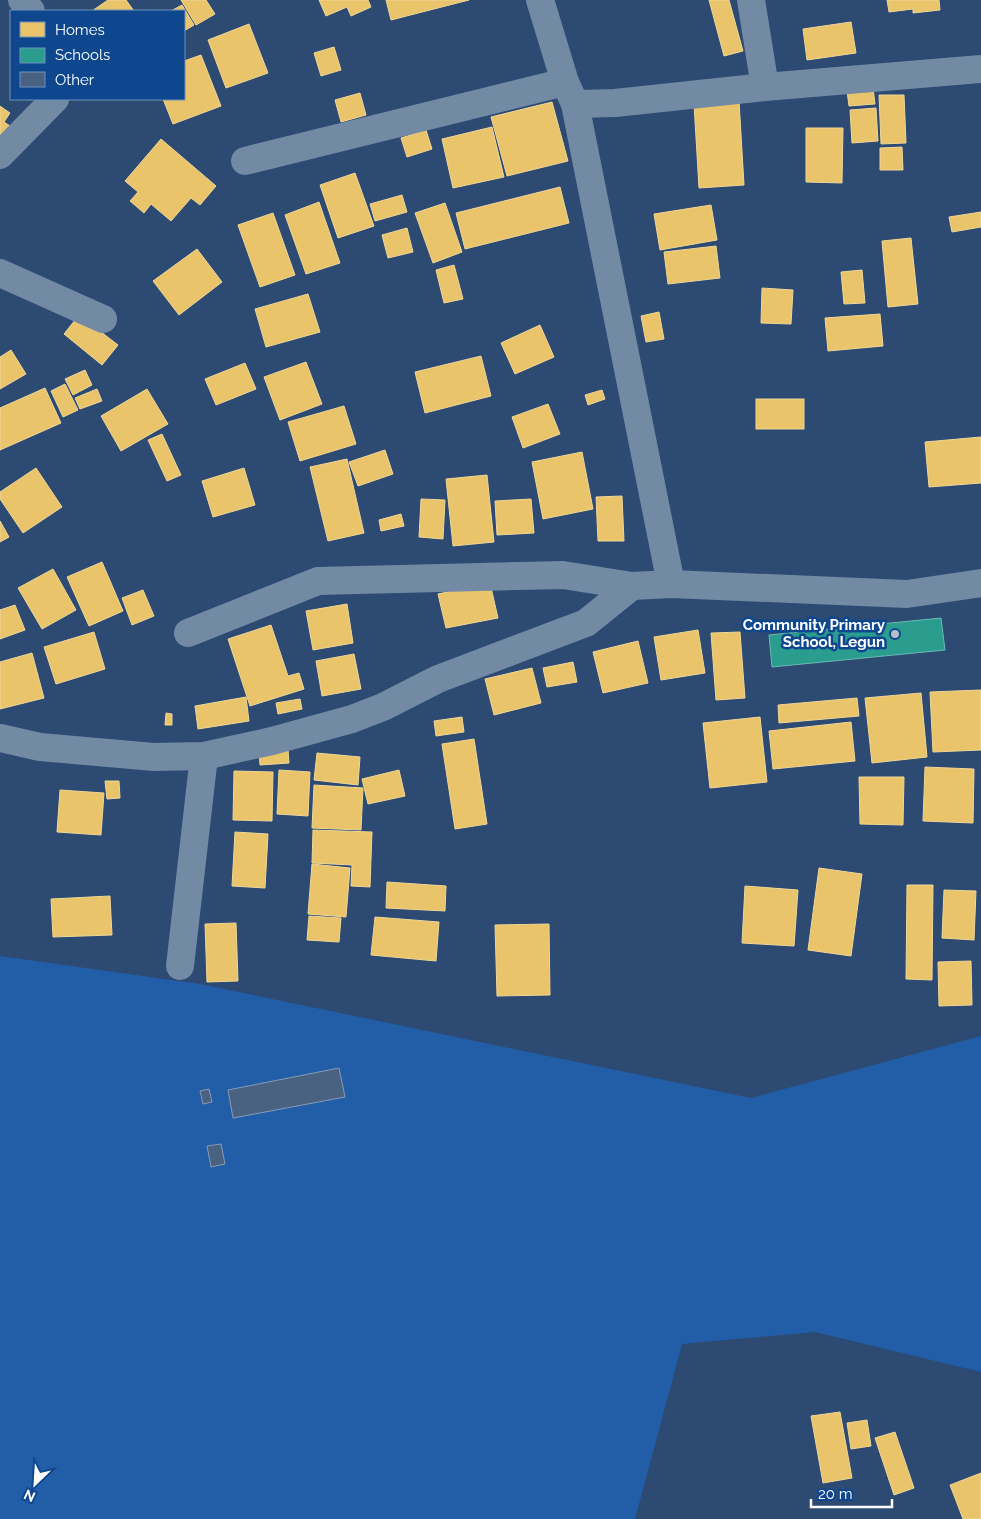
<svg xmlns="http://www.w3.org/2000/svg" width="981" height="1519" font-family="Raleway,sans-serif">
<style>
.green{fill:#225ea7}
.homes{fill:#e9c46a;stroke:#f0d697}
.schools{fill:#2a9d8f;stroke:#6abab1}
.building{fill:#496282;stroke:#889bb4}
.lines{fill:none;stroke-linecap:round;stroke-linejoin:round}
.minor{stroke:#738aa5;stroke-width:28}
.poi-dot{fill:#b5c0ce;stroke:#0f478f;stroke-width:2}
.labels{text-anchor:middle;dominant-baseline:central;stroke-width:5;stroke-linejoin:round;paint-order:stroke}
.poi-label{font-size:15px;font-weight:bold;fill:#fff;stroke:#0f478f;text-anchor:end}
</style>
<rect width="100%" height="100%" fill="#2c4a72"/>
<polygon class="green" points="0,956 200,984 751,1098 981,1036 981,1372 815,1332 682,1344 635,1519 0,1519"/>
<g class="homes">
<polygon points="108,0 126,0 134,11 92,11"/>
<polygon points="181,0 206,0 215,14 196,25"/>
<polygon points="319,0 368,0 371,7 351,16 347,7 326,16"/>
<polygon points="386,0 469,0 391,20"/>
<polygon points="709,0 729,0 743,51 724,56"/>
<polygon points="887,0 939,0 940,10 913,13 913,9 889,12"/>
<polygon points="182,5 194,25 184,31 184,11 171,11"/>
<polygon points="851,22 856,53 807,60 803,29"/>
<polygon points="249,24 268,73 226,88 208,40"/>
<polygon points="334,47 341,70 321,76 314,53"/>
<polygon points="201,55 221,106 173,124 163,99 184,99 184,61"/>
<polygon points="873,88 875,104 849,106 847,91"/>
<polygon points="360,93 366,115 341,122 335,100"/>
<polygon points="879,95 904,95 906,143 881,144"/>
<polygon points="739,101 744,185 699,188 694,104"/>
<polygon points="552,102 568,161 507,176 491,117"/>
<polygon points="0,106 10,113 4,122 10,126 0,140"/>
<polygon points="876,108 878,141 852,143 850,110"/>
<polygon points="492,127 504,177 453,188 442,139"/>
<polygon points="806,128 843,128 842,183 806,182"/>
<polygon points="426,130 432,149 407,157 401,138"/>
<polygon points="161,139 216,186 200,205 191,198 171,221 151,204 144,213 130,201 138,192 125,181"/>
<polygon points="902,147 903,170 880,170 880,148"/>
<polygon points="355,173 374,226 338,238 320,185"/>
<polygon points="560,187 569,223 465,249 456,213"/>
<polygon points="402,195 407,212 375,221 370,204"/>
<polygon points="319,202 340,263 306,274 285,215"/>
<polygon points="445,203 462,252 433,263 415,213"/>
<polygon points="711,205 717,240 660,250 654,214"/>
<polygon points="981,212 981,227 952,232 949,217"/>
<polygon points="273,213 295,275 260,287 238,225"/>
<polygon points="407,228 413,252 388,258 382,235"/>
<polygon points="911,238 918,304 888,307 882,241"/>
<polygon points="716,246 720,278 668,284 664,252"/>
<polygon points="197,249 222,282 179,315 153,281"/>
<polygon points="454,265 463,299 444,303 436,270"/>
<polygon points="862,270 865,303 844,304 841,272"/>
<polygon points="762,288 793,290 791,324 761,323"/>
<polygon points="308,294 320,332 266,347 255,309"/>
<polygon points="659,312 664,339 646,342 641,316"/>
<polygon points="880,314 883,346 828,351 825,318"/>
<polygon points="79,315 118,345 102,365 64,334"/>
<polygon points="540,325 554,357 515,374 501,343"/>
<polygon points="11,350 26,374 0,389 0,357"/>
<polygon points="481,356 491,396 425,413 415,372"/>
<polygon points="306,362 322,404 280,420 264,377"/>
<polygon points="245,363 256,389 216,405 205,379"/>
<polygon points="85,370 92,385 73,395 65,379"/>
<polygon points="65,384 78,410 63,417 51,391"/>
<polygon points="45,388 61,423 0,450 0,408"/>
<polygon points="97,389 102,401 80,409 75,398"/>
<polygon points="147,389 168,424 121,451 101,416"/>
<polygon points="602,390 605,399 588,405 585,395"/>
<rect x="756" y="399" width="48" height="30"/>
<polygon points="548,404 560,434 523,448 512,417"/>
<polygon points="344,406 356,444 300,461 288,422"/>
<polygon points="162,434 181,475 167,481 148,440"/>
<polygon points="981,437 981,483 929,487 925,442"/>
<polygon points="385,450 393,474 358,486 349,462"/>
<polygon points="582,452 593,509 543,519 532,462"/>
<polygon points="347,459 364,533 328,541 310,467"/>
<polygon points="36,468 62,507 23,533 0,499 0,492"/>
<polygon points="244,468 255,505 213,517 202,481"/>
<polygon points="487,475 494,542 453,546 446,479"/>
<polygon points="622,496 624,541 598,541 596,497"/>
<polygon points="421,499 445,500 443,539 419,537"/>
<polygon points="531,499 534,533 497,535 495,501"/>
<polygon points="401,514 404,526 381,531 379,520"/>
<polygon points="0,521 9,537 0,542"/>
<polygon points="102,562 123,611 89,626 67,577"/>
<polygon points="53,569 76,610 42,629 18,588"/>
<polygon points="490,583 498,618 446,628 438,594"/>
<polygon points="143,590 154,616 132,625 122,598"/>
<polygon points="347,604 353,643 313,650 306,611"/>
<polygon points="15,605 25,630 0,639 0,610"/>
<polygon points="271,625 288,676 299,673 304,689 250,706 228,639"/>
<polygon points="698,630 705,673 661,680 654,637"/>
<polygon points="94,632 105,669 56,684 44,647"/>
<polygon points="740,632 745,698 716,700 711,633"/>
<polygon points="638,641 648,683 603,693 593,652"/>
<polygon points="32,653 44,698 0,709 0,662"/>
<polygon points="354,654 361,689 322,696 316,661"/>
<polygon points="573,662 577,682 547,687 543,668"/>
<polygon points="532,668 541,703 494,715 485,679"/>
<polygon points="981,690 981,750 933,752 930,692"/>
<polygon points="921,693 927,757 872,763 865,698"/>
<polygon points="246,697 249,721 198,729 195,706"/>
<polygon points="857,698 859,716 779,723 778,705"/>
<polygon points="300,699 302,709 278,714 276,703"/>
<polygon points="166,713 172,714 172,725 165,725"/>
<polygon points="462,717 464,732 436,736 434,721"/>
<polygon points="760,717 767,782 710,788 703,723"/>
<polygon points="851,722 855,761 773,769 769,731"/>
<polygon points="474,739 487,824 455,829 442,744"/>
<polygon points="288,749 289,763 260,765 259,751"/>
<polygon points="317,753 360,757 358,785 314,780"/>
<polygon points="925,767 974,769 973,823 923,821"/>
<polygon points="279,770 310,772 308,816 277,814"/>
<polygon points="399,770 405,796 368,804 362,779"/>
<polygon points="234,771 273,772 272,821 233,820"/>
<polygon points="859,777 904,777 903,825 860,824"/>
<polygon points="105,781 119,781 120,798 107,799"/>
<polygon points="314,785 363,788 361,830 312,828"/>
<polygon points="60,790 104,793 101,835 57,832"/>
<polygon points="313,830 372,832 370,887 351,886 352,865 312,863"/>
<polygon points="235,832 268,834 265,888 232,886"/>
<polygon points="312,864 350,868 346,917 308,914"/>
<polygon points="819,868 862,874 851,956 808,950"/>
<polygon points="387,882 446,886 445,911 386,908"/>
<polygon points="907,885 933,885 932,980 906,979"/>
<polygon points="745,886 798,890 794,946 742,943"/>
<polygon points="944,890 976,891 974,940 942,938"/>
<polygon points="110,896 112,935 53,937 51,899"/>
<polygon points="309,916 341,918 339,942 307,940"/>
<polygon points="375,917 439,922 436,961 371,955"/>
<polygon points="236,923 238,981 207,982 205,924"/>
<polygon points="549,924 550,995 497,996 495,925"/>
<polygon points="971,961 972,1005 939,1006 938,962"/>
<polygon points="840,1412 852,1478 823,1483 811,1416"/>
<polygon points="867,1420 871,1446 851,1449 847,1423"/>
<polygon points="895,1432 914,1488 894,1495 875,1438"/>
<polygon points="981,1473 981,1519 963,1519 950,1485"/>
</g>
<polygon class="schools" points="941,618 945,650 772,667 769,635"/>
<g class="building">
<polygon points="339,1068 345,1097 233,1118 228,1090"/>
<polygon points="209,1089 212,1102 203,1104 200,1091"/>
<polygon points="221,1144 225,1164 211,1167 207,1146"/>
</g>
<g class="lines">
<g class="minor">
<polyline points="22,0 31,11"/>
<polyline points="540,0 565,82 575,104 671,584"/>
<polyline points="751,0 765,87"/>
<polyline points="575,104 615,103 765,87 981,69"/>
<polyline points="0,155 55,99"/>
<polyline points="245,161 565,82"/>
<polyline points="0,273 103,319"/>
<polyline points="188,633 318,581 563,575 632,586 671,584 907,594 981,583"/>
<polyline points="0,738 40,747 154,757 204,756 272,741 352,719 383,707 438,679 586,623 632,586"/>
<polyline points="180,966 204,756"/>
</g>
</g>
<circle class="poi-dot" cx="895" cy="634" r="5"/>
<g class="labels">
<g class="poi-label">
<text x="885" y="625">Community Primary<tspan x="885" dy="17">School, Legun</tspan></text>
</g>
</g>
<rect x="10" y="10" width="175" height="90" fill="#0f478f" stroke="#6f91bc"/>
<rect x="20" y="22" width="25" height="15" fill="#e9c46a" stroke="#6f91bc"/>
<text x="55" y="35" font-size="15" fill="#ffffff">Homes</text>
<rect x="20" y="48" width="25" height="15" fill="#2a9d8f" stroke="#6f91bc"/>
<text x="55" y="60" font-size="15" fill="#ffffff">Schools</text>
<rect x="20" y="72" width="25" height="15" fill="#496282" stroke="#6f91bc"/>
<text x="55" y="85" font-size="15" fill="#ffffff">Other</text>
<g transform="translate(35 1484) rotate(205)" stroke="#0f478f" stroke-width="4" paint-order="stroke">
<path d="M0-4L9 19L0 12L-9 19Z" fill="#ffffff"/>
<text y="-8" font-size="14" font-weight="bold" text-anchor="middle" fill="#ffffff">N</text>
</g>
<path d="M811 1499v8h81v-8" fill="none" stroke="#ffffff" stroke-width="2.5"/>
<text x="818" y="1499" font-size="15" fill="#ffffff" stroke="#0f478f" stroke-width="4" paint-order="stroke">20 m</text>
</svg>
